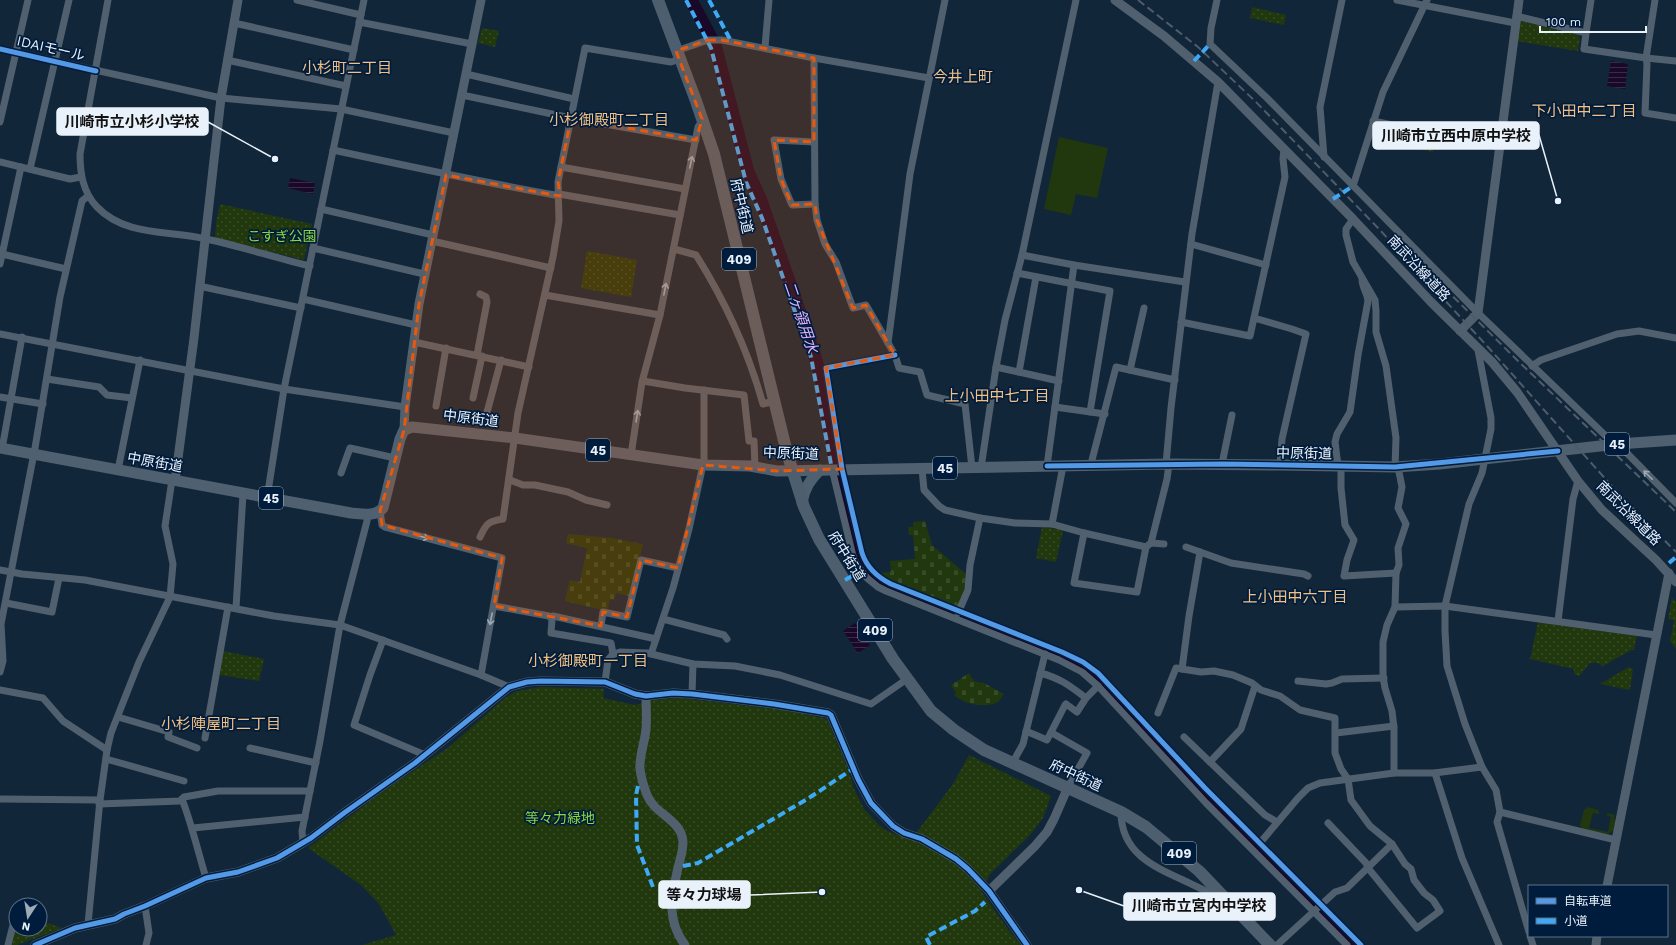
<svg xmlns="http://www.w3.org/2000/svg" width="1676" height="945" font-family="'Work Sans','Noto Sans JP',sans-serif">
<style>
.grass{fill:#21380e}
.cemetery{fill:url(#cemetery-stones)}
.park{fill:url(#park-dots)}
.water{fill:url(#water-rules)}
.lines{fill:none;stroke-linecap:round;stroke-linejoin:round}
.river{stroke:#190828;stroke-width:13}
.minor{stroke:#51606f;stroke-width:7}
.tertiary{stroke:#51606f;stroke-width:9}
.primary{stroke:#4f6070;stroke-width:11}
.trunk{stroke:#4d5e6f;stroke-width:12}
.rail{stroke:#4e5c6b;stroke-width:2;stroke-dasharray:8 4;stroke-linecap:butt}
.quiet{stroke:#3fa9f5;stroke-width:4;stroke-dasharray:8 4;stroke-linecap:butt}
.cycleway-casing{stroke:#001c3d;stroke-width:8}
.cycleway{stroke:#5399e6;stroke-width:5}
.oneway{stroke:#9da8b4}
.marked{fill:#e8590c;fill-opacity:0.2;stroke:#e8590c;stroke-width:3;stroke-dasharray:8 5;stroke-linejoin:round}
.labels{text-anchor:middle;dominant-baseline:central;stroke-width:3.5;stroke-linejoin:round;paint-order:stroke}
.shield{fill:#001c3d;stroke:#a3b1c1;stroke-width:1}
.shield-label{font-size:13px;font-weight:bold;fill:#e9f1fa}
.street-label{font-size:14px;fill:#e9f1fa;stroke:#001c3d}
.park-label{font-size:14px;fill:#8ed83a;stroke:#001c3d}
.neighbourhood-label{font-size:15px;fill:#f4c081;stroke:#001c3d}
.water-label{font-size:15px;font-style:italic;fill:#e0b0fe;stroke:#001c3d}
.leader{fill:none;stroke:#e9f1fa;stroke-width:1.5}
.callout-dot{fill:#e9f1fa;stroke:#001c3d;stroke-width:1.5}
.callout{fill:#e9f1fa;stroke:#e9f1fa;stroke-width:1.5}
.callout-label{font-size:15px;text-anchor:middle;font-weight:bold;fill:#111}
</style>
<defs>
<pattern id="cemetery-stones" width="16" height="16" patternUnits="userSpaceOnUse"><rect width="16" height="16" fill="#21380e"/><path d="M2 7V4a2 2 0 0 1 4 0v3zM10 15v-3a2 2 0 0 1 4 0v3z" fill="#364c26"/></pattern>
<pattern id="park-dots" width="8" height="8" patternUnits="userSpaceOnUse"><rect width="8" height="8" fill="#21380e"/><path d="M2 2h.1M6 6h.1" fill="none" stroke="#364c26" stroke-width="1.8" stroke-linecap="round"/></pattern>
<pattern id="water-rules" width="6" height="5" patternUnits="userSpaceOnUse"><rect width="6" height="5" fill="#190828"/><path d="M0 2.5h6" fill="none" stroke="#3a2c48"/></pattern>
</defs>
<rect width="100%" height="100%" fill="#122639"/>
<g class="grass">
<polygon points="1059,137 1108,148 1097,198 1076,194 1071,215 1044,209"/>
<polygon points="1588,807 1598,810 1599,812 1599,814 1593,813 1589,828 1608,832 1611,817 1606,815 1608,813 1615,815 1614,818 1616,822 1614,830 1606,835 1583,830 1580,825 1584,810"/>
</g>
<g class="cemetery">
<polygon points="925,521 932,545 967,575 966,588 959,605 957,606 888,579 880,573 891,572 890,561 915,559 913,535 909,535 908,527 913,527 913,522"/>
<polygon points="568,534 611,538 643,544 630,596 616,593 614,600 610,599 607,611 565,601 570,580 580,582 587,548 566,543"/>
<path d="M 969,673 L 974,681 L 981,683 L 982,682 L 1004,694 L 998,702 C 986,708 964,705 954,695 L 956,693 L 951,685 Z"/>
</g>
<g class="park">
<polygon points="1252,7 1286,15 1284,25 1250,18"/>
<polygon points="1522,21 1578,35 1580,38 1578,51 1517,41 1519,23"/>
<polygon points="482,28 499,31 495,47 478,43"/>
<polygon points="1398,133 1436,140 1433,152 1397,144"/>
<polygon points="220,204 312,224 304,260 215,238 216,223"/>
<polygon points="587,251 637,260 631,297 581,288"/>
<polygon points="1042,527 1063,530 1056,562 1036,558"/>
<polygon points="1672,598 1676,602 1676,649 1670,641 1674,620 1668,619"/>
<polygon points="1538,622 1637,636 1634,650 1631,650 1603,666 1597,663 1590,663 1579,676 1574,674 1574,669 1530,659"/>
<polygon points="223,651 264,659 259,681 219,675"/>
<polygon points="1629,667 1633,669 1630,690 1600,684"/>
<path d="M 541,687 L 604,689 L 603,698 L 635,705 L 653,700 L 680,698 L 792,711 L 827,719 L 847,766 L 854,789 L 864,809 L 879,825 L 887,831 L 911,840 L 953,784 L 969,755 L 1051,796 L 1043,818 L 1030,835 L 990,874 L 981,891 C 994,909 1006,928 1021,945 L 362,945 L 396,935 L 379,904 L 361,885 L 308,848 L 385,790 L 449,747 L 505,698 L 517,691 Z"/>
<polygon points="16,920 16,929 40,929 40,920 62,928 17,945 10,945"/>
</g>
<g class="water">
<polygon points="1611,61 1628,64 1625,89 1607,86"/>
<polygon points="290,178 315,183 313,194 288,188"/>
<polygon points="855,623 870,645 858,653 843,631"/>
</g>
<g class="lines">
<polyline class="river" points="691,0 715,45 748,172 760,198 811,344 821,377 835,460 859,559 871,576 886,586 1067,659 1080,666 1100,681 1203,793 1354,945"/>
<g class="minor">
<path d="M 108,0 L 80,154 C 80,174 83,192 97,207 C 126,237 169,230 206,239 C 241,246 275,258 310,266"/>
<polyline points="297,0 361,15"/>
<polyline points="1217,0 1211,28 1210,44 1267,98 1478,313 1609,439 1618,444 1676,503"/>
<polyline points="1397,0 1515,23"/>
<polyline points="1655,0 1646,58 1647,64 1645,113 1676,118"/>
<polyline points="1516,16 1586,33 1584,49 1646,58 1676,61"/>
<polyline points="359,22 472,44"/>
<polyline points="234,23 354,50"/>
<polyline points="1586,33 1591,0"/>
<polyline points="765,47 769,0"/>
<polyline points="0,49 221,98 341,109 454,133"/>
<polyline points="676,51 708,40 722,40 814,58 815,204 817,220 825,244 836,262 853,308 866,305 895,355 899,368 920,372 927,395 965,404 972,468"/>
<polyline points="814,58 929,78"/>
<polyline points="227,60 346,86"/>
<polyline points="466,74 574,99"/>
<polyline points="462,95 571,118 696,140"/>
<polyline points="1373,121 1499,147"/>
<polyline points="0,122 28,0"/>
<polyline points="814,142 774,140 781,179 792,205 815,204"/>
<path d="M 333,150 C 407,166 481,182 555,195 L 559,194 L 680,215"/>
<polyline points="1324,157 1320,107 1342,0"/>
<polyline points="0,162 70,179 81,177"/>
<polyline points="561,167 685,189"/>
<polyline points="30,169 69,0"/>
<polyline points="1353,186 1383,92 1427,0"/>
<polyline points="321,209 433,235"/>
<polyline points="1353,219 1346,229 1346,235 1353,262 1375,300 1376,311 1376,332 1386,366 1396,438 1395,467"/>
<polyline points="432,241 551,268"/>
<polyline points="1191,244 1266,265"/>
<polyline points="313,248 424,274"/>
<path d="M 674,249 L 696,255 C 725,301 748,351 763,404 L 774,401"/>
<polyline points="2,254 66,269"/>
<polyline points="1022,255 1074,265 1185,282"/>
<polyline points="0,264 21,167"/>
<polyline points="1017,273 1110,291 1090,412"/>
<polyline points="199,286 301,308"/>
<polyline points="545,295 660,315"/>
<polyline points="303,299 416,325"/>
<polyline points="1254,318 1292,329 1306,334 1282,439 1280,465"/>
<polyline points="1181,322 1250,336 1285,177 1283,159 1284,148"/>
<polyline points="0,334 284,389 405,407"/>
<polyline points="414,342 529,367"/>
<polyline points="888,343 910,174 945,0"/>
<polyline points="1478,350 1491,418 1491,429 1482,473 1469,504 1445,606 1445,631 1447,666 1465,724 1482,767 1496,790 1500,812 1497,822 1529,932"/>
<polyline points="477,355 487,302 486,297 480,294"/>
<path d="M 895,355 L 826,368 L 842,469 L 862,553 C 867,568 877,577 891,584 L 1062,652 L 1083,662 L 1098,673 L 1205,788 L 1361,945"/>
<polyline points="1532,366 1541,360 1617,334 1639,331 1676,338"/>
<polyline points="996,367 1059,381"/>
<polyline points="1130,370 1144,308"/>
<polyline points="1019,372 1036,277"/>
<polyline points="47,379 99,387 107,395 132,398"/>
<polyline points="643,381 685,388 744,395 749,441 754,441 755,467"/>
<polyline points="0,397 43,404"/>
<polyline points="473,398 482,356"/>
<polyline points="436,406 446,348"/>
<polyline points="1055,407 1105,414"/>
<polyline points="486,416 501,360"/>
<polyline points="2,449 22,337"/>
<polyline points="631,455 642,382 660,315 698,127 702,121"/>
<polyline points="1166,464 1171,408 1192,234 1218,82"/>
<polyline points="1222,464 1232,415"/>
<polyline points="1047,466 1074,265"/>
<polyline points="1092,466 1092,460 1116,367 1175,380"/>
<path d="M 1338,466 L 1335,442 L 1337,434 L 1350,412 L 1358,355 L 1368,301 C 1367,292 1362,288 1362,279"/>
<polyline points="1341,466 1341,488 1345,525 1354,540 1347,560 1344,576 1396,573"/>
<polyline points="981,468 996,367 1005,320 1022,255 1076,0"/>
<polyline points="832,469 853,556 857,565 867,578 878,587 886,591 1059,660 1082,672 1098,686 1206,803 1347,945"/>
<polyline points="922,469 924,490 939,506 945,510 980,518 1015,523 1052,524 1084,533 1146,547 1151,543 1164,544"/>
<polyline points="118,470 140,360"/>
<polyline points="341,473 350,448 395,458"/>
<polyline points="510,480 523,485 535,485 568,492 586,500 607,505"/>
<polyline points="267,498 284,389 364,0"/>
<polyline points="380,511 382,525 385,527 502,558 481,675"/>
<polyline points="1052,524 1063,466"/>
<polyline points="1084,533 1074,583 1137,592 1146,547"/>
<path d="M 480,537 C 486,524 488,521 503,519 L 518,413 L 553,257 L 559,221 L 558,182 L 585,48 L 671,62 L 680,59"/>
<polyline points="1151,543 1167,479 1169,464"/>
<polyline points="1186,547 1231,563 1304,574 1308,576"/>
<polyline points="0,570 22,574 85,580 274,616 340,625 481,675 509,687"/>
<polyline points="6,603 52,612 59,578"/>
<polyline points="494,606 549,616 552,620 551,633 611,643 613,654"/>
<polyline points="1395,607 1445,606 1656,635"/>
<polyline points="236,608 243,494"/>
<polyline points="958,613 968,590 970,565 980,518"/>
<polyline points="551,617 553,616 656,639"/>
<polyline points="663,619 724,635 727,639"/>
<polyline points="1558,621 1573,499 1578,481"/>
<polyline points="601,626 603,612 627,617 641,560 678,568"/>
<polyline points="383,640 370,675 354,725 425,755"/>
<polyline points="651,654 673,588 689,529 704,460 704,390"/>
<polyline points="1182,669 1201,672 1214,671 1233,675 1252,683 1261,690 1280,696 1300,710 1335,718 1335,753 1341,769 1348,779 1351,800 1370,826 1392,844 1347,888 1335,892 1277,945"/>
<polyline points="0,672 3,661 1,624 35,448 60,297 82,201 88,196"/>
<path d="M 1040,673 C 1060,678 1070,686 1086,698"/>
<polyline points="1298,681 1326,684 1332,683 1342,679 1384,678"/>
<polyline points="605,682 608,660 612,655 620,652 647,653 693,664 735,666 780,675 871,704 907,679"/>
<polyline points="1255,686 1241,729 1210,762 1265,815 1277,822"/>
<polyline points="0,690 43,698 63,721 107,750"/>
<polyline points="692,694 693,664"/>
<polyline points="1158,713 1176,668 1182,669 1189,616 1200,552"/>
<polyline points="118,717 169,732 168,737 197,748"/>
<polyline points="1026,731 1047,740 1065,705 1066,704 1077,712 1086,698 1098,686"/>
<polyline points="1052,733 1087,753 1068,787"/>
<polyline points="1336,733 1394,726"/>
<polyline points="1184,737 1210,762"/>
<polyline points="205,738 228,607"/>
<polyline points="250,748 316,763"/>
<polyline points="106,759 184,781"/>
<polyline points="1013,762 1023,744 1045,654"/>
<polyline points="1394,773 1394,728 1392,711 1385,688 1383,677 1383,642 1387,625 1395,607 1396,573 1399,565 1398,548 1406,524 1398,508 1402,487 1398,467"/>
<polyline points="1435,773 1462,858 1499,945"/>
<polyline points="0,799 100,800"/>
<path d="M 182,799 C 192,825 198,852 206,878"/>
<polyline points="99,804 180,801 184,797 218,791 310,791"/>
<path d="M 1121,812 C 1121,852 1152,866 1183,880 C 1196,886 1207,893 1221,896"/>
<polyline points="1500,812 1616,840"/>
<polyline points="1328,823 1366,863 1368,868 1417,928 1440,911 1433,900 1424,893 1414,880 1411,869 1405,864 1392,844"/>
<polyline points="193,828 305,817"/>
<polyline points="303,843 302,831 320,741 340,625 367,521 368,514"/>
<polyline points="1260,843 1298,798 1308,788 1320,783 1394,773 1434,773 1482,767"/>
<polyline points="145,906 149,933 146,945"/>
<polyline points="88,924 100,800 107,750 111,733 139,662 170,597 173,564 165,526 172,480"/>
<polyline points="1530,936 1533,945"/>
<polyline points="8,945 16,913"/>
</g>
<g class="tertiary">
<polyline points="1115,0 1164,36 1218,82 1353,219 1431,302 1492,362 1517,392 1578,481 1602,510 1656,560 1676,582"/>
<polyline points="1460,331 1478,313 1519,0"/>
<polyline points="404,430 405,407 419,304 481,0"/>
<polyline points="175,481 194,338 221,98 238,0"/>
<path d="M 646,696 C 646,707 647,718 646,729 C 645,742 639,756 640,769 C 641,778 644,787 647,795 C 654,814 682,820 683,842 C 683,853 679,862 677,872 C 671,900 667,921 685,945"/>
<polyline points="1607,886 1669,573"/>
<polyline points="989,891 1035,846 1047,832 1054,819 1068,787"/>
<polyline points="35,945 75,928 115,919 124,914 145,906 206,878 238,872 277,858 311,838 344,813 415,763 509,687 527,682 541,681 605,682 635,694 646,696 673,693 692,694 774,704 828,713 831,715 858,779 871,803 893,826 904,833 922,839 956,859 968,869 989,891 1027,945"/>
<polyline points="1596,945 1597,936"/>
</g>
<g class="primary">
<path d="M 0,448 L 351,513 C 363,514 375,517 383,508 L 400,439 L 404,430 L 412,427 L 515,438 L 703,465 L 750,466 L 777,471 L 1169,464 L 1280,465 L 1395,467 L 1440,464 L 1618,444 L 1676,440"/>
<path d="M 802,503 C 804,489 810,480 820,470"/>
</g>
<polyline class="trunk" points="658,0 696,101 714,154 787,453 804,507 819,539 893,659 931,711 954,730 984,750 1121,812 1146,827 1199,871 1270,945"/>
<g class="rail">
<polyline points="1138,0 1198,47 1255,101 1379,229 1488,347 1618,493 1676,552"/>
<polyline points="1402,246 1518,361 1676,512"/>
</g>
<g class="quiet">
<polyline points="686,0 711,48 746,182 762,218 811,357 831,464"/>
<polyline points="709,0 731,41"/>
<polyline points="1194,61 1210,44"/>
<polyline points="1333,199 1353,186"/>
<polyline points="1669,563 1676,557"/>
<polyline points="845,580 861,571"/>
<polyline points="638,786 636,795 637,845 653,887"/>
<polyline points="683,866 698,863 809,798 854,768"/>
<polyline points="930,945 926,937 975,911 985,902"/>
</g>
<g class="cycleway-casing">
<g id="cycleway">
<polyline points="0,49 96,71"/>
<path d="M 895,355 L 826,368 L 842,469 L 862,553 C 867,568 877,577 891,584 L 1062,652 L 1083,662 L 1098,673 L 1205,788 L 1361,945"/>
<polyline points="1047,466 1222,464 1395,467 1558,451"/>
<polyline points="35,945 75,928 115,919 124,914 145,906 206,878 238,872 277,858 311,838 344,813 415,763 509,687 527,682 541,681 605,682 635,694 646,696 673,693 692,694 774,704 828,713 831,715 858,779 871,803 893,826 904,833 922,839 956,859 968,869 989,891 1027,945"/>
</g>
</g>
<use href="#cycleway" class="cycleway"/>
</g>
<defs><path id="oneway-shaft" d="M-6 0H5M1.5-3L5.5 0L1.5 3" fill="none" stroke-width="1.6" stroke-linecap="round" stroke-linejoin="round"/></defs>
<g class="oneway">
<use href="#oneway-shaft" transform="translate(691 162) rotate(-78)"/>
<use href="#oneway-shaft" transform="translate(665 289) rotate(-79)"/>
<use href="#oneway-shaft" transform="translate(637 416) rotate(-81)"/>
<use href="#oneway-shaft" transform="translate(1648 475) rotate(-135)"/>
<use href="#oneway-shaft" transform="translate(423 537) rotate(14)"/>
<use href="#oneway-shaft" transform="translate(491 619) rotate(101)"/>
</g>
<path class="marked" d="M 708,40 L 722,40 L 814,58 L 814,142 L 774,140 L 781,179 L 792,205 L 815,204 L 817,220 L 853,308 L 866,305 L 895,355 L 826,368 L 842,469 L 777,471 L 703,465 L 678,568 L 641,560 L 627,617 L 603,612 L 601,626 L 494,606 L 502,558 L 382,525 L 380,511 L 404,430 L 419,304 L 446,175 L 560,196 L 558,182 L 571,118 L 696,140 L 702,119 L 676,51 Z"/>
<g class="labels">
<g class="shield">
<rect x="722" y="248" width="34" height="22" rx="3"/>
<rect x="1605" y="433" width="24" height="22" rx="3"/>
<rect x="586" y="439" width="24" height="22" rx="3"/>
<rect x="933" y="457" width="24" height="22" rx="3"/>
<rect x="259" y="487" width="24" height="22" rx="3"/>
<rect x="858" y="619" width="34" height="22" rx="3"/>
<rect x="1162" y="842" width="34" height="22" rx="3"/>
</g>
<g class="shield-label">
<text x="739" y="259">409</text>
<text x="1617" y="444">45</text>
<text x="598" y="450">45</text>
<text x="945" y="468">45</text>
<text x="271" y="498">45</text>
<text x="875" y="630">409</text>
<text x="1179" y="853">409</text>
</g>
<g class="street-label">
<text transform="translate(51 48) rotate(13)">IDAIモール</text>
<text transform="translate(742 206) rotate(77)">府中街道</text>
<text transform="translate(1419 268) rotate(47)">南武沿線道路</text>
<text transform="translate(471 418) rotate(7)">中原街道</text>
<text transform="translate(791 453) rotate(2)">中原街道</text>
<text transform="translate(1304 453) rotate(1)">中原街道</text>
<text transform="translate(155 462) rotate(10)">中原街道</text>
<text transform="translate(1629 513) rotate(45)">南武沿線道路</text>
<text transform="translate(847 556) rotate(58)">府中街道</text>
<text transform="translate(1076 775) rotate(25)">府中街道</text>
</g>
<g class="park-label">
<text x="282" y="236">こすぎ公園</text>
<text x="560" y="818">等々力緑地</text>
</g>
<g class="neighbourhood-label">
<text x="347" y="68">小杉町二丁目</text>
<text x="963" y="77">今井上町</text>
<text x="1584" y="111">下小田中二丁目</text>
<text x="609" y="120">小杉御殿町二丁目</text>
<text x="997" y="396">上小田中七丁目</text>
<text x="1295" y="597">上小田中六丁目</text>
<text x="588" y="661">小杉御殿町一丁目</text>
<text x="221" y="724">小杉陣屋町二丁目</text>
</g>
<g class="water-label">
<text transform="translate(801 317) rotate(71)">二ヶ領用水</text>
</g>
</g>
<path class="leader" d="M275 159L208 122M1558 201L1539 135M822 892L750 895M1079 890L1124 906"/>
<g class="callout-dot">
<circle cx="275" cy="159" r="4"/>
<circle cx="1558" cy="201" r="4"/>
<circle cx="822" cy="892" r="4"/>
<circle cx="1079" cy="890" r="4"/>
</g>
<g class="callout">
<rect x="57" y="108" width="151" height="27" rx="4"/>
<rect x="1373" y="122" width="166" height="27" rx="4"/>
<rect x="659" y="881" width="91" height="27" rx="4"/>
<rect x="1124" y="893" width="151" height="27" rx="4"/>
</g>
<g class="callout-label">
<text x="132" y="127">川崎市立小杉小学校</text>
<text x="1456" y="141">川崎市立西中原中学校</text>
<text x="704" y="900">等々力球場</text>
<text x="1199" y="911">川崎市立宮内中学校</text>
</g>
<rect x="1528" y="885" width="140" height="52" fill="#001c3d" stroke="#5d7189"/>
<rect x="1536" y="898" width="20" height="6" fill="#5399e6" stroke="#5d7189"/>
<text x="1564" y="905" font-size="12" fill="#e9f1fa">自転車道</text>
<rect x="1536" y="918" width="20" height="6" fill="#3fa9f5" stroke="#5d7189"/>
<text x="1564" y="925" font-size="12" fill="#e9f1fa">小道</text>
<g transform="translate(28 917) rotate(192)"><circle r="19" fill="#001c3d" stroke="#5d7189"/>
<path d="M0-3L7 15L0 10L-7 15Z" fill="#9eaab6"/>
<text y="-6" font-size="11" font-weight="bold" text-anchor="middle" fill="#e9f1fa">N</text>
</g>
<path d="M1540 26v6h106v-6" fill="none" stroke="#e9f1fa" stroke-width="2"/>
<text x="1546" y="26" font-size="12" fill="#e9f1fa" stroke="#001c3d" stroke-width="3" paint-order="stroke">100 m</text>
</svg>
